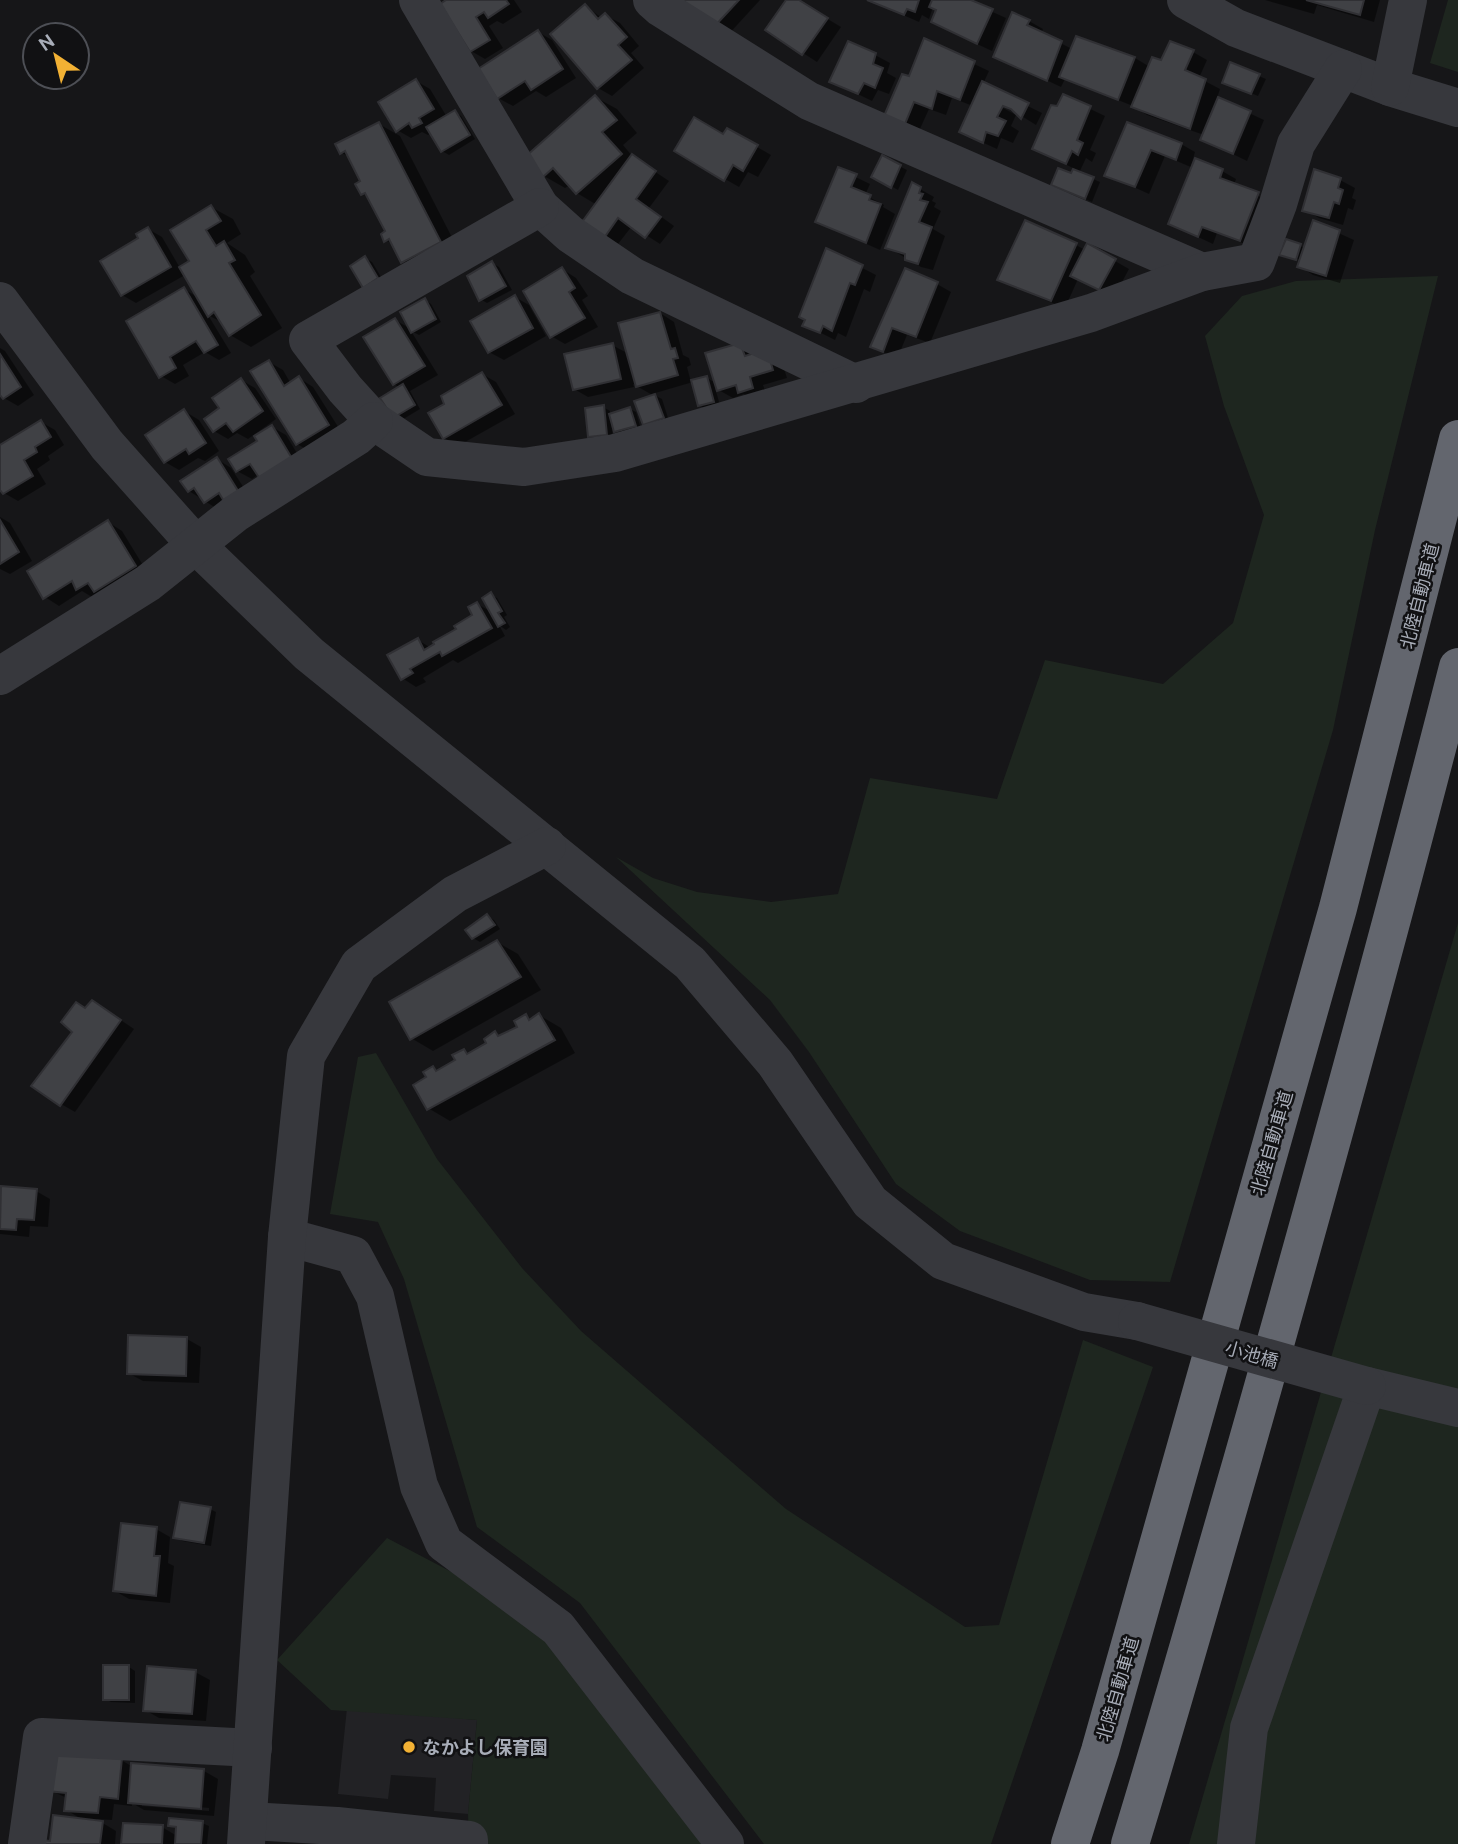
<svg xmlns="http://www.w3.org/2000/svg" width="1458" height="1844" font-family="Ubuntu,'Noto Sans JP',sans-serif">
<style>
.built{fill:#222225}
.green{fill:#1e261f}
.shadow{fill:#0007;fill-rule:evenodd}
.building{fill:#404145;stroke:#303034;stroke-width:2}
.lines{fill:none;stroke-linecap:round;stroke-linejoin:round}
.minor{stroke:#37383d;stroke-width:38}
.highway{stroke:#63666e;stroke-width:38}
.minor-bridge{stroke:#37383d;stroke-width:38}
.poi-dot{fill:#f2b134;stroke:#111113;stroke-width:2.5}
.labels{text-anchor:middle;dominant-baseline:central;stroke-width:5;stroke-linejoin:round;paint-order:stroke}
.street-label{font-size:18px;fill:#a8adb8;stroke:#111113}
.poi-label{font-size:18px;font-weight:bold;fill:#a8adb8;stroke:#111113;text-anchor:start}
</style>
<rect width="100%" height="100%" fill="#161618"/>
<polygon class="built" points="347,1708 477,1720 468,1814 434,1811 436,1778 391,1775 388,1799 338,1794"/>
<g class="green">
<polygon points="1448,0 1458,0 1458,72 1430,63"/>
<polygon points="1438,276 1375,530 1333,730 1170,1282 1090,1280 960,1231 896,1184 809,1052 770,1000 616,857 653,878 697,892 771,902 838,894 870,778 997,799 1045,660 1163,684 1233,623 1264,515 1224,406 1205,336 1242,296 1296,281"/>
<polygon points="1458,923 1458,1844 1189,1844"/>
<polygon points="376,1053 437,1159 522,1268 581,1331 786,1509 965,1627 999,1625 1083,1340 1153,1367 991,1844 764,1844 580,1603 477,1527 404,1279 378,1222 330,1214 358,1057"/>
<polygon points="387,1538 558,1628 725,1844 469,1844 468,1813 477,1720 331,1710 277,1660"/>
</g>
<g class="shadow">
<polygon points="450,0 514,0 522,12 503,24 497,21 489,26 503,48 485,59 471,51"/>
<polygon points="688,0 760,0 727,36"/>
<polygon points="788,0 796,0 841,27 817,62 803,53"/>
<polygon points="869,0 966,0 1006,18 992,51 947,30 938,10 933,7 929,19 922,15 919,22"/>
<polygon points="1265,0 1380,0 1374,22 1317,5 1314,14"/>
<polygon points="585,6 602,18 605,15 620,23 639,46 631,53 644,68 612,96 598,88"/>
<polygon points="1029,21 1043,29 1041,33 1072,49 1077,38 1135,58 1150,67 1193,52 1207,60 1199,78 1220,89 1217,98 1264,120 1247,161 1202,139 1204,135 1147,115 1133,106 1065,79 1061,87 995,56"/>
<polygon points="538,32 552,40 576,78 546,97 536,91 513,106 498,98"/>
<polygon points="925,41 989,71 983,84 1042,113 1036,125 996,100 994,103 1016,115 1011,126 1019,131 1013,143 1001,138 997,149 975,139 973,106 952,98 946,115 929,109 919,131 901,123 910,78"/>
<polygon points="875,55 890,63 887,73 896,78 889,94 878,90 872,101 831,81"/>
<polygon points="1231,65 1266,79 1258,96 1231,85"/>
<polygon points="416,81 430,89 447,117 455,112 461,116 475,139 449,155 442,151 432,133 428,135 422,132 411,138 397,130"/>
<polygon points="1063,96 1105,116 1090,150 1096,153 1092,162 1086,158 1079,173 1100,182 1092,202 1060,188 1075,169 1034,149"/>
<polygon points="595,97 617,109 637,133 623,145 633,157 669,181 649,208 674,226 660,244 632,226 618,244 604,236 597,205 577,193 570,185 565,188 544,176"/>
<polygon points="379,124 400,136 461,255 424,274 403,261 395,246 386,240 388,232 370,198 363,194 363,181 351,158 342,153"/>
<polygon points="1128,124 1181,144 1195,152 1191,166 1194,167 1196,160 1222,171 1236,179 1234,185 1272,202 1255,248 1217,233 1213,244 1170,224 1193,168 1165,156 1149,194 1107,175"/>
<polygon points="728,130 771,155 758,177 748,172 739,187 676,151 724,136"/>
<polygon points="883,158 907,170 898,190 873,176"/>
<polygon points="839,169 870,184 865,195 884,205 883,207 895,214 880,250 817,222"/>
<polygon points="1340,180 1355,188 1352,198 1356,200 1353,210 1348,208 1343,225 1319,218 1305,210"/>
<polygon points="913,185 934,197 932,201 936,203 934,207 941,211 933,229 945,236 933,270 921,267 887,247"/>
<polygon points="211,207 233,219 241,234 227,243 245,255 255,272 250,276 282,328 251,347 230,335 223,323 208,315 231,353 219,360 205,352 183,365 189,376 175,384 161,376 184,289 199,298 185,275 136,303 122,295 141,239 148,229 162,237 180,268 191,261"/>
<polygon points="1314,222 1354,240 1340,283 1313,275 1299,266 1305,261 1281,255 1287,241 1305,248"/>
<polygon points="1076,245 1085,250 1087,245 1129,269 1114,297 1078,279 1065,308 1013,287 999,279"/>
<polygon points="827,250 876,275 870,292 864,289 846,337 838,333 835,340 805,325"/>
<polygon points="365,258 372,262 384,282 353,266"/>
<polygon points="492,263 499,267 512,290 487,303 480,299"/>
<polygon points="562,269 576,278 588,296 582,300 598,327 565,344 551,336"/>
<polygon points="937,284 951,292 930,343 907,335 897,359 872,346"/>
<polygon points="515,297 529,305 546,336 504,360 489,352"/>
<polygon points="425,300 431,304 441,322 419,335 411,331 438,375 410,391 420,409 400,421 394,417 400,388 394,384 395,320 411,329"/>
<polygon points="660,313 674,322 683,355 689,358 691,365 687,367 691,382 707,378 716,383 740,344 781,359 787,378 763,385 767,396 754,400 744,394 733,398 715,388 720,405 706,409 699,405 693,382 652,394 662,399 669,421 644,424 654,396 633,384 634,387 588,397 574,389 612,345 629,354"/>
<polygon points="0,348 5,351 34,395 18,406 4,398 0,392"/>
<polygon points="269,362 283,370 291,384 299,378 313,387 342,433 311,452 297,444"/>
<polygon points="482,374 496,382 515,414 458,446 444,438 447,404"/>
<polygon points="241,380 255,388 276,419 255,434 257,436 272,427 286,435 312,478 259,474 252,479 237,471 260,442 255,434 248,439 237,433 228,439 214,431 222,409"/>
<polygon points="603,407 610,411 610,415 630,409 636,412 641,429 622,435 616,431 611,422 613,438 596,440 590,436"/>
<polygon points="184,411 199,420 219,451 205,461 198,458 179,470 165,462"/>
<polygon points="41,422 55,430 64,445 48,456 50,460 37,469 46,484 18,501 4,493 0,487 0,447"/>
<polygon points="217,459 231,468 253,502 219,510 189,491"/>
<polygon points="0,517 10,523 32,561 10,574 0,569"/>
<polygon points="108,522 122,531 149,575 92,597 82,591 59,606 45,597"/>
<polygon points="491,595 497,598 507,615 504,617 510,627 506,630 499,625 505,636 458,663 453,660 423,678 426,682 416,687 402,678 418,640 431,648 474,615 477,604 492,612"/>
<polygon points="487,916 494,920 500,929 480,942 473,938"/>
<polygon points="497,942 518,954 541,990 433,1051 411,1038"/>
<polygon points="106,1010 134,1029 75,1112 61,1104 75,1031"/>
<polygon points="539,1015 561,1028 575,1053 450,1121 428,1108 428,1078 433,1068 439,1071 458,1061 464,1051 470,1054 488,1043 495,1033 501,1037 519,1027 526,1016 532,1020"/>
<polygon points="36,1191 50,1199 48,1227 30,1226 29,1237 0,1234 0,1199"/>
<polygon points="187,1339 201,1347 199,1383 143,1381 128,1373"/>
<polygon points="210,1509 216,1512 211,1546 182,1541 175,1537"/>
<polygon points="156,1529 170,1537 168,1563 174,1566 170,1603 129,1599 115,1591"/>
<polygon points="129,1667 135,1671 135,1703 111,1702 105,1699"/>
<polygon points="195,1672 210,1680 206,1721 159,1718 145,1710"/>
<path d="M 121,1760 L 133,1767 L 204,1771 L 218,1779 L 214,1816 L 144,1810 L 132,1803 L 132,1806 L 114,1804 L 112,1820 L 96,1819 L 116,1831 L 115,1844 L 35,1844 L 51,1843 L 85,1821 L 66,1810 L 67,1798 L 49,1790 ZM 142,1802 L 209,1808 L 209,1811 L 142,1806 Z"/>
<polygon points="202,1823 209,1826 207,1844 123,1844 162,1827 177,1836 176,1829 170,1825"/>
</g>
<g class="building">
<polygon points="446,0 506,0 509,4 488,18 484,12 476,17 490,40 470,52 440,4"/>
<polygon points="686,0 739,0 712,29 683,2"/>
<polygon points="786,0 799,0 828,18 802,55 765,30"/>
<polygon points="867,0 919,0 915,12 907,9 904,15"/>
<polygon points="932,0 971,0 993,9 977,44 931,22 936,10 929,7"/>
<polygon points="1306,0 1364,0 1360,15"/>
<polygon points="585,4 598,19 605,13 627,37 618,45 632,60 597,89 550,34"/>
<polygon points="1012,12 1030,20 1027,25 1062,41 1047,81 993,57"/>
<polygon points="538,30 563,69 531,90 525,81 497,99 478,69"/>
<polygon points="1076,36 1135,57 1118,100 1059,77"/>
<polygon points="924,38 975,61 960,100 937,91 932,109 914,102 905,124 884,116 902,74 909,76"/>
<polygon points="848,41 876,53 873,64 883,68 875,88 864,83 858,94 829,82"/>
<polygon points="1170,41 1194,50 1185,70 1206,79 1190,129 1131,107 1152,57 1161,60"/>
<polygon points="1230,62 1260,74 1251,94 1222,83"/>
<polygon points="416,79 434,109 419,118 422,123 412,128 409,123 396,132 378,102"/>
<polygon points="982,81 1029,103 1021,119 1011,109 1003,106 997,117 1006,121 998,136 986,132 983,143 959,132"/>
<polygon points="1063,94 1091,106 1077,140 1083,143 1078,155 1072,151 1066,164 1032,149 1051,105 1057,106"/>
<polygon points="595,95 617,120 602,132 622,154 576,194 553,168 543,177 525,157"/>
<polygon points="1218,97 1251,111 1233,154 1200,140"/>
<polygon points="455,110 470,135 441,152 426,127"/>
<polygon points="694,117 723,134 727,128 758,145 743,171 733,165 724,181 674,151"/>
<polygon points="379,122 441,242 401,263 389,239 384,242 381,234 385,231 365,193 361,195 355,184 360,181 345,151 340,154 335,144"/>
<polygon points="1127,122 1182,143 1176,160 1151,150 1135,187 1104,176"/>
<polygon points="632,154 656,171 636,199 661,217 645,238 618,218 604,238 582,222"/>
<polygon points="882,155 901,165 891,188 871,177"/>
<polygon points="1195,158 1223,169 1220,178 1259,192 1240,241 1202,227 1198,237 1168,224"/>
<polygon points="838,167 857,174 851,187 871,195 869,200 881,204 866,243 815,222"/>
<polygon points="1058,168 1071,173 1073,169 1094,177 1085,199 1051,185"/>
<polygon points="1314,169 1341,178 1338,188 1343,190 1339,204 1334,202 1329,218 1302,211"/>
<polygon points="912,182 921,187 919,193 923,194 920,200 928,202 919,222 932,227 918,264 905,260 905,254 885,248"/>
<polygon points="211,205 221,221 206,230 216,246 224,241 235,260 229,263 261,315 229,336 214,312 208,317 179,267 189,261 170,230"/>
<polygon points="1025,220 1077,243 1051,301 997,280"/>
<polygon points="1313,220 1340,230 1326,276 1297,267"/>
<polygon points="148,227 171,267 121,296 100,261 138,238 136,234"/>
<polygon points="1286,239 1301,244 1296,260 1279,255"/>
<polygon points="1087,243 1116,259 1099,290 1070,276"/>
<polygon points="826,248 863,265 855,285 850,283 832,331 823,326 820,333 802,326 805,320 799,317"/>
<polygon points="365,256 378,278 363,288 350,266"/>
<polygon points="492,261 506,286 479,301 467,276"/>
<polygon points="562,267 575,288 569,292 585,318 550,338 523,291"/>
<polygon points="905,268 938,282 916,337 892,328 883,352 870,347"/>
<polygon points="184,287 218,345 204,353 196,341 170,357 176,368 159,378 126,321"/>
<polygon points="515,295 533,328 488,353 470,321"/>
<polygon points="425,298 436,319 411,333 400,312"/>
<polygon points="660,312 671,349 675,348 678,358 673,359 678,375 636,387 618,323"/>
<polygon points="395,318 425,366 393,385 363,337"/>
<polygon points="613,343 621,379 573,390 564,354"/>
<polygon points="740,343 745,356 767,349 773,370 750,377 753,388 738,393 736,385 717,391 705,353"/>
<polygon points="0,354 21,387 3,399 0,395"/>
<polygon points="269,360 284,386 299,376 329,425 296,445 250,371"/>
<polygon points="482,372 502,405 443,439 428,413 444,404 441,396"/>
<polygon points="707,376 714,402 698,406 691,380"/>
<polygon points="241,378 263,411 233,432 226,423 213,432 204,419 219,408 212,398"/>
<polygon points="403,384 415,405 393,418 380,398"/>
<polygon points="655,394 664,418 643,425 634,401"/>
<polygon points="604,405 607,435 588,437 585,408"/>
<polygon points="630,407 636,426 614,432 609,414"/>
<polygon points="184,409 206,443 189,454 186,449 164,463 145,435"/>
<polygon points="41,420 51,437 35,447 37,452 24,460 33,476 3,494 0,490 0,445"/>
<polygon points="272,425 299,470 260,479 250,464 236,472 228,459 257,441 254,436"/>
<polygon points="217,457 240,494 225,503 219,493 204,503 194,488 188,492 180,481"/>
<polygon points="0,520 19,552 0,564"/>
<polygon points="108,520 136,566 94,592 88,583 76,590 72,581 43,599 27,571"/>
<polygon points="491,592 502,611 498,613 505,623 498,627 482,598"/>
<polygon points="477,602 492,628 442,656 440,652 410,669 413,673 401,680 387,655 418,638 424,650 434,644 433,642 456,629 454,626 472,615 468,607"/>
<polygon points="487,914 495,925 472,939 465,930"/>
<polygon points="497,940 521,977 410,1040 389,1002"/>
<polygon points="92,1000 121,1020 60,1106 31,1086 72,1032 61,1022 76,1002 85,1008"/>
<polygon points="539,1013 555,1040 427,1110 413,1085 426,1077 423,1072 433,1066 436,1071 455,1060 452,1055 464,1049 467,1054 486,1043 484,1039 495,1031 498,1036 517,1027 514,1021 526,1014 529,1020"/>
<polygon points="1,1186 37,1189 34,1220 17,1219 16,1230 0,1229"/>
<polygon points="128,1335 187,1337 186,1376 127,1374"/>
<polygon points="180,1502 211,1507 204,1543 173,1538"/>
<polygon points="121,1523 157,1527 154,1556 160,1556 156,1596 113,1591"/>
<rect x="103" y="1665" width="26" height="35"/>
<polygon points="147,1666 196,1670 192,1714 143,1711"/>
<polygon points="51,1753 122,1758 118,1799 100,1797 98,1813 64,1811 66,1793 47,1791"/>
<polygon points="131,1763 204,1769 201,1809 128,1803"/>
<polygon points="53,1815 103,1821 100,1844 33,1844 34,1839 50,1841"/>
<polygon points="169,1818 203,1821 201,1844 175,1844 176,1827 168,1826"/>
<polygon points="123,1823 163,1825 162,1844 121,1844"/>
</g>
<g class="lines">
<g class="minor">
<polyline points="418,0 540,207 570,234 632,276 856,384"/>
<polyline points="652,0 661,8 809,101 1202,272"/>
<polyline points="1186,0 1236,28 1390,87 1458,108"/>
<polyline points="1390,87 1408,0"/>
<polyline points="540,207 308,340 345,389 374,421 427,457 524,467 615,453 1091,313 1202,272 1256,262 1278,204 1296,144 1343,69"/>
<polyline points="0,301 107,445 196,545 309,654 690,963 775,1063 870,1202 943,1261 1084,1312 1137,1321"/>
<polyline points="0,676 148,583 236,513 356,437 374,421"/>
<polyline points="287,1237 353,1255 375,1296 419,1486 444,1543 558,1628 725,1844"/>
<polyline points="249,1821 337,1826 469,1840 469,1844"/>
<polyline points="27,1844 42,1737 253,1748"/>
<polyline points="246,1844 287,1237 306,1056 359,965 455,894 547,846"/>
<polyline points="1236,1844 1249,1728 1367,1386 1458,1408"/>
</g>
<g class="highway">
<polyline points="1070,1844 1100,1751 1338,908 1458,439"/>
<path d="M 1130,1844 C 1169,1717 1205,1589 1242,1461 C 1317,1197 1390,933 1458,667"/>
</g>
<polyline class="minor-bridge" points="1137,1321 1367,1386"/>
</g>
<circle class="poi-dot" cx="409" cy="1747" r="7"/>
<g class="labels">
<g class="street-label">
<text transform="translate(1419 596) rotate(-76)">北陸自動車道</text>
<text transform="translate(1271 1143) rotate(-74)">北陸自動車道</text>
<text transform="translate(1252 1354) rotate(16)">小池橋</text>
<text transform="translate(1117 1689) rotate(-74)">北陸自動車道</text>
</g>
<g class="poi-label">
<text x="423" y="1747">なかよし保育園</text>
</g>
</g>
<g transform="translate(56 56) rotate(325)"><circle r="33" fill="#111113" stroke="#4d4f55" stroke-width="2"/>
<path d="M0-5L12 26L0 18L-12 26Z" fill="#f2b134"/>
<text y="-10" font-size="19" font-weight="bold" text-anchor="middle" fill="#a8adb8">N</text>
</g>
</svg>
